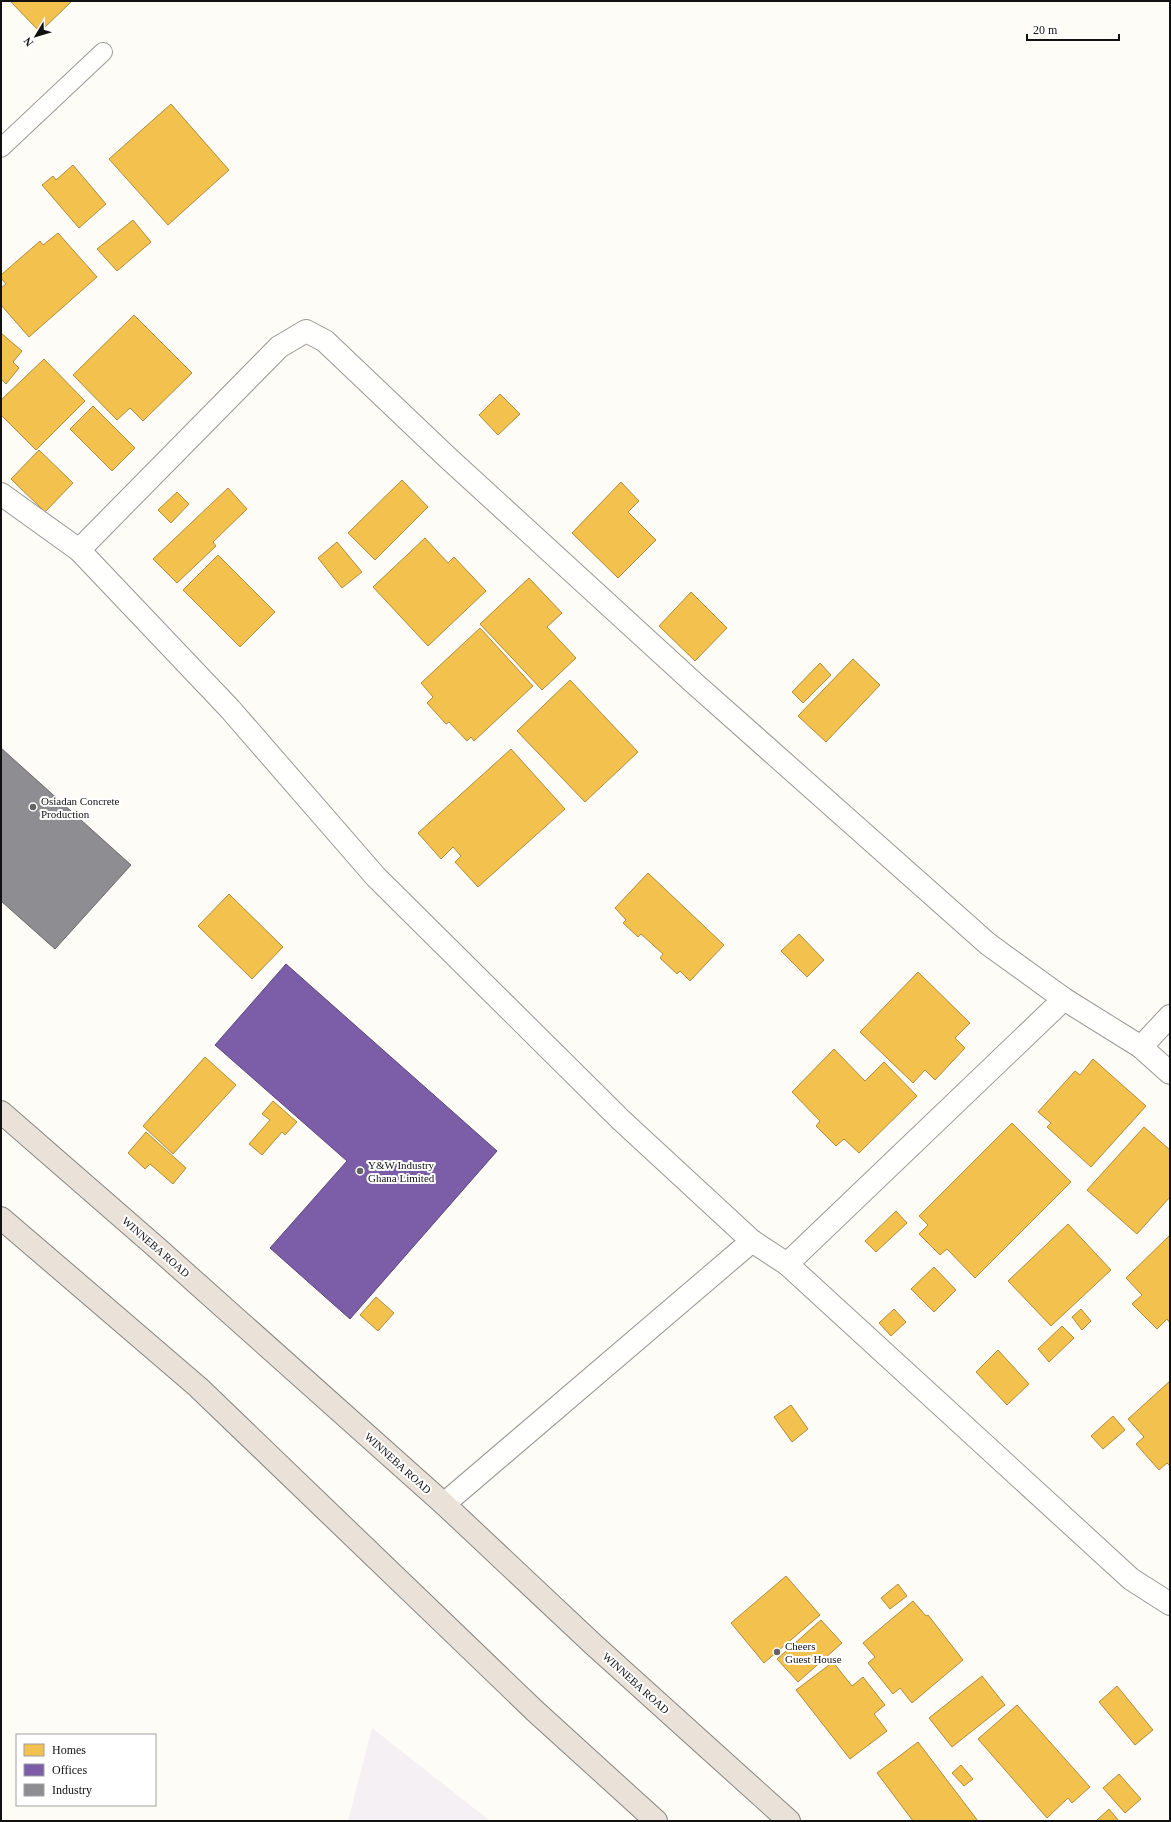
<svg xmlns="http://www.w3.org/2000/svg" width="1171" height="1822" font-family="'Times New Roman',serif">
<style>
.industrial{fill:#f5f0f3}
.homes{fill:#f2c14e;stroke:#ae8c3c}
.offices{fill:#7b5ea7;stroke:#5b477a}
.industry{fill:#8d8d92;stroke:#68686b}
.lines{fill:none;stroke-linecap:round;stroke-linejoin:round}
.lane-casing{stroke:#979795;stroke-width:20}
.street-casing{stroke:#979795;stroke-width:24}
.highway-casing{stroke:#858482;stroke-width:24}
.lane{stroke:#fffffe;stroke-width:18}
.street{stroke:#fffffe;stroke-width:22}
.highway{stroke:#eae1d8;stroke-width:22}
.poi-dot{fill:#646362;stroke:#fff;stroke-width:1.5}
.labels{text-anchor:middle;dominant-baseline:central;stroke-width:4;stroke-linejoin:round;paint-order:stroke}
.poi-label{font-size:11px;fill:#111;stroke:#fff;text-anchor:start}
.street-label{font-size:11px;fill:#111;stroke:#fff}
</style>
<rect width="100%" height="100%" fill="#fdfcf7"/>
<polygon class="industrial" points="372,1728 490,1821 348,1821"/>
<g class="homes">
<polygon points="10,1 72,1 40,32"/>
<polygon points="171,104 229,170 168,225 109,159"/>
<polygon points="73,165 106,204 79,228 42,185 53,176 56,180"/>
<polygon points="133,220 151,242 117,271 97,249"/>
<polygon points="58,233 97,277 29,337 1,305 1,288 6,284 1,278 1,275 40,241 43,245"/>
<polygon points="134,315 192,373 143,421 130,408 117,420 73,375"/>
<polygon points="1,333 22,351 13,362 19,368 6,384 1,379"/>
<polygon points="44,359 85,401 36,450 1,415 1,400"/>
<polygon points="500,394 520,414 498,435 479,415"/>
<polygon points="93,406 135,448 112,471 70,429"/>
<polygon points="39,450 73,483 45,512 11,479"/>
<polygon points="402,480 428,507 375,560 348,533"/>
<polygon points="621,482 639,501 628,512 656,540 618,578 572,533"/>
<polygon points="228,488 247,509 213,542 216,546 177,583 153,559"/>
<polygon points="177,492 189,504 171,523 158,510"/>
<polygon points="425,538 448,563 454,557 486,591 428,646 373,587"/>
<polygon points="337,542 362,572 342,588 318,558"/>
<polygon points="218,555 275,612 240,647 183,590"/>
<polygon points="529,578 562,613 547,627 576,658 542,690 480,624"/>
<polygon points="691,592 727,628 695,661 659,626"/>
<polygon points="480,628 533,686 474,741 471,737 467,741 449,722 446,724 427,703 433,697 421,683"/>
<polygon points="853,659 880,685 826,742 798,716"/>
<polygon points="820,663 831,675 803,703 792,692"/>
<polygon points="570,680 638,752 585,802 517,731"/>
<polygon points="511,749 565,809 478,887 455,862 461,856 453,847 441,859 418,833"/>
<polygon points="648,873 724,945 690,981 680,971 677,974 660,958 663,954 641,934 638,937 623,923 626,920 615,908"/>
<polygon points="229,894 283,947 252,979 198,926"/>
<polygon points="799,934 824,960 807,977 781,951"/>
<polygon points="918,972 970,1023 955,1038 965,1048 935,1080 925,1070 913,1083 860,1032"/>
<polygon points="834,1049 865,1081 884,1062 917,1096 859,1153 844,1139 836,1146 816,1126 820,1121 792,1092"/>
<polygon points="205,1057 236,1085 173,1154 143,1126"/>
<polygon points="1093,1059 1146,1106 1091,1167 1047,1127 1051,1123 1038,1112 1075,1071 1080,1075"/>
<polygon points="273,1101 297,1122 285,1135 282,1132 262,1155 249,1144 270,1120 262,1114"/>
<polygon points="1012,1123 1071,1182 975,1278 947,1249 940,1255 919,1234 928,1225 919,1216"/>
<polygon points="1144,1127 1170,1150 1170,1197 1137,1234 1087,1190"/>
<polygon points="146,1132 186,1168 173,1184 150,1164 145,1169 128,1153"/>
<polygon points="896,1211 907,1223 876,1252 865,1241"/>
<polygon points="1068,1224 1111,1270 1051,1326 1008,1281"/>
<polygon points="1170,1235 1170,1323 1167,1319 1157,1329 1132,1304 1142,1295 1126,1278"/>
<polygon points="934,1267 956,1290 934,1312 911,1289"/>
<polygon points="376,1297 394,1313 378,1331 360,1315"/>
<polygon points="894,1309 906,1322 891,1336 879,1323"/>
<polygon points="1081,1309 1091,1321 1082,1330 1072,1317"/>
<polygon points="1062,1326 1074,1338 1049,1362 1038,1349"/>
<polygon points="998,1350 1029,1384 1007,1405 976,1372"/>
<polygon points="1170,1381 1170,1466 1167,1463 1159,1470 1136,1444 1144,1437 1128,1419"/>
<polygon points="791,1405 808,1429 792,1442 774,1417"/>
<polygon points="1113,1416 1125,1430 1103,1449 1091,1436"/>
<polygon points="786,1576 820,1615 764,1663 731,1623"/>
<polygon points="898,1584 907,1596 890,1609 881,1598"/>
<polygon points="913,1601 926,1616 928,1615 963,1660 912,1703 900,1688 893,1694 868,1663 875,1657 863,1643"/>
<polygon points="821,1620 842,1643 798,1682 777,1659"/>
<polygon points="833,1662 852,1686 863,1677 885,1705 874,1714 887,1731 850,1759 796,1690"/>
<polygon points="982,1676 1005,1705 952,1747 929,1718"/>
<polygon points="1117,1686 1153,1730 1135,1745 1099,1702"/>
<polygon points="1017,1705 1090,1787 1072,1803 1068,1798 1047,1818 978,1739"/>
<polygon points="918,1742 978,1821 913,1821 877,1773"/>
<polygon points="961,1765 973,1779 964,1786 952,1773"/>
<polygon points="1119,1774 1141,1799 1125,1813 1103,1788"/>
<polygon points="1109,1809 1119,1821 1096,1821"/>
</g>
<polygon class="offices" points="286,964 497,1151 350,1319 270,1248 347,1161 215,1045"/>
<polygon class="industry" points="1,748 131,865 55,949 1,901"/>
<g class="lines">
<g class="lane-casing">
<polyline id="lane" points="1,148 103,52"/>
</g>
<g class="street-casing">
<g id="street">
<polyline points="1,494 79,550 230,709 376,877 621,1120 752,1241 787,1264 1131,1579 1170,1604"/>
<polyline points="79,550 279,347 306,331 325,341 447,457 694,683 988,944 1064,999 1141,1047 1170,1073"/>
<polyline points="1141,1047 1170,1016"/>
<polyline points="787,1264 1064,999"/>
<polyline points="444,1504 752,1241"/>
</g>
</g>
<g class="highway-casing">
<g id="highway">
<polyline points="1,1112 156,1247 444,1504 594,1645 789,1821"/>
<polyline points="1,1218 198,1387 535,1711 656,1821"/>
</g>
</g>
<use href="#lane" class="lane"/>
<use href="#street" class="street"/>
<use href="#highway" class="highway"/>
</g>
<g class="poi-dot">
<circle cx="33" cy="807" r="4"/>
<circle cx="360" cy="1171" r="4"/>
<circle cx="777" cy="1652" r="4"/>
</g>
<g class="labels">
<g class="poi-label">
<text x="41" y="801">Osiadan Concrete<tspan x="41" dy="13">Production</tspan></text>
<text x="368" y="1165">Y&amp;W Industry<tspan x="368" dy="13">Ghana Limited</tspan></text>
<text x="785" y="1646">Cheers<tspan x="785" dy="13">Guest House</tspan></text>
</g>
<g class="street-label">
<text transform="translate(156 1247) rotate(41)">WINNEBA ROAD</text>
<text transform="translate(398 1463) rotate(42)">WINNEBA ROAD</text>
<text transform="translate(636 1683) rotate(42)">WINNEBA ROAD</text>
</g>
</g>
<rect width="1171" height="1822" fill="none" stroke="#111111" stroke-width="4"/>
<rect x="16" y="1734" width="140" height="72" fill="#ffffff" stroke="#a0a0a0"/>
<rect x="24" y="1744" width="20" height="12" fill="#f2c14e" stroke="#a0a0a0"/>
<text x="52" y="1754" font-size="12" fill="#111111">Homes</text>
<rect x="24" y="1764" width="20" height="12" fill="#7b5ea7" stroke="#a0a0a0"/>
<text x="52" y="1774" font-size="12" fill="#111111">Offices</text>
<rect x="24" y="1784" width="20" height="12" fill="#8d8d92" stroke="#a0a0a0"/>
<text x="52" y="1794" font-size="12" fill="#111111">Industry</text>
<g transform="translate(36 36) rotate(232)" stroke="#ffffff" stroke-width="3" paint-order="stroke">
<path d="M0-3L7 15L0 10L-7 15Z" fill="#111111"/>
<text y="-6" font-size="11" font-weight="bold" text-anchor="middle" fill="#111111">N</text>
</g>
<path d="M1027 34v6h92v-6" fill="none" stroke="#111111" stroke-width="2"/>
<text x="1033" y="34" font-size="12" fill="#111111" stroke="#ffffff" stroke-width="3" paint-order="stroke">20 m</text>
</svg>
